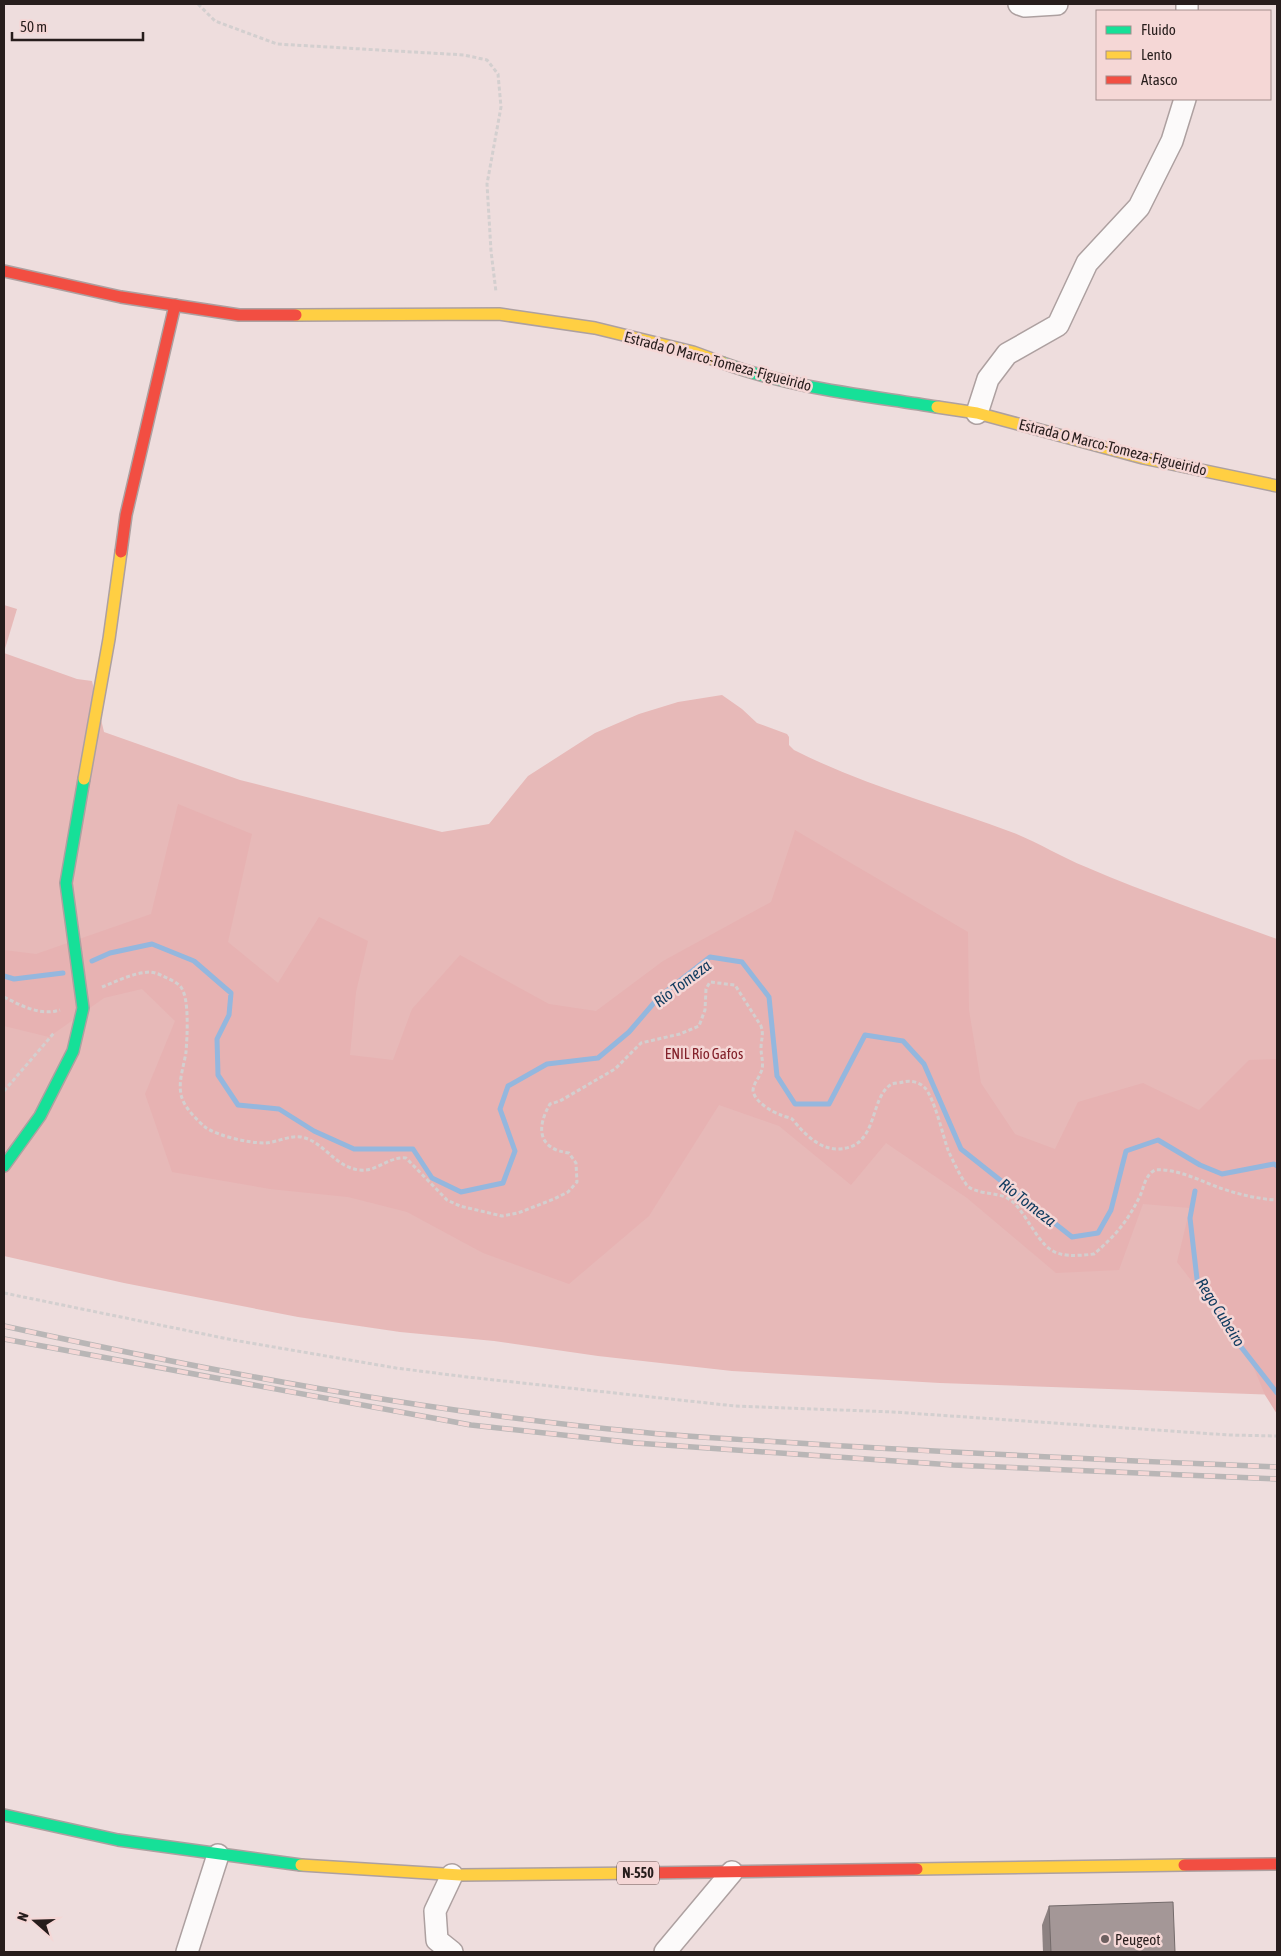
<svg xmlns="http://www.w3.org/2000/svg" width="1281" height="1956" font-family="'Asap Condensed',sans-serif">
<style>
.green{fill:#e7b9b8}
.forest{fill:#e7b2b2}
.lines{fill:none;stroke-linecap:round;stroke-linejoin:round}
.stream{stroke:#94b7de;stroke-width:5}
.street-casing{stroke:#ada0a0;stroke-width:24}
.fast-casing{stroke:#ada0a0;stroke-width:14}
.slow-casing{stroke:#ada0a0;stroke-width:14}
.jam-casing{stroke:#ada0a0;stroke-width:14}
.path{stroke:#d3cfcf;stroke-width:3;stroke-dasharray:4 2.5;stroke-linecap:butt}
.street{stroke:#fcfafa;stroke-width:21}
.fast{stroke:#16e098;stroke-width:11}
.slow{stroke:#ffcf43;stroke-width:11}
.jam{stroke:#f24e42;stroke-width:11}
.rail-casing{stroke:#b9b6b6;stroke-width:5.5}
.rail{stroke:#f5d7d6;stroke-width:4;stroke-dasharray:11;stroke-linecap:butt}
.wall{fill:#8d8282}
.building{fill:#a49797;stroke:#736a6a}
.poi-dot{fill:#6d6060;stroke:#f5d7d6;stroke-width:2}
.labels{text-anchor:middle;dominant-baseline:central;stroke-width:5;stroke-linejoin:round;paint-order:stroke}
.shield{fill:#f5d7d6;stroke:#655554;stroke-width:1}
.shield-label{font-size:14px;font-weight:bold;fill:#271d1c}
.street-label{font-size:15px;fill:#271d1c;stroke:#f5d7d6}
.park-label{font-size:15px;fill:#83212a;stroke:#f5d7d6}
.poi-label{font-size:15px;fill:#271d1c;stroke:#f5d7d6;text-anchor:start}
.water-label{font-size:16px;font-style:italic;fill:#0e3a5e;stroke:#f5d7d6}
</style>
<rect width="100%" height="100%" fill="#edd"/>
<g class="green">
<polygon points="4,605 17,609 4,652"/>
<path d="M 4,653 L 77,679 L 92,681 L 104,732 L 240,780 L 442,832 L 489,824 L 528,776 L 595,733 L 639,714 L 678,702 L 722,695 L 742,709 L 757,723 L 787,734 L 789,737 L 789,745 L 794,750 C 865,786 940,805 1014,833 C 1039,843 1061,857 1086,867 C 1149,894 1213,916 1277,939 L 1277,1395 L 940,1383 L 732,1371 L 598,1356 L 494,1341 L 400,1332 L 298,1317 L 124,1283 L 4,1256 Z"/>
</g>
<polygon class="forest" points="178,804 252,834 228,942 278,983 319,917 368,941 356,992 350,1055 393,1060 412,1009 460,955 549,1004 596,1011 663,961 771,902 795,830 968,932 969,1010 981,1083 1015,1134 1055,1149 1078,1102 1143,1083 1199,1110 1249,1060 1277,1059 1277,1414 1265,1395 1249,1356 1177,1262 1190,1208 1143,1204 1119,1270 1056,1273 967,1198 886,1143 851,1185 779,1126 719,1105 649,1216 569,1284 483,1253 407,1212 348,1197 270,1189 172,1172 145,1094 175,1021 142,989 104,998 49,1037 4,1026 4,950 36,954 151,914"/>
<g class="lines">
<g class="stream">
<polyline points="92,961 110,953 152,944 194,961 231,993 229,1015 217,1039 218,1075 238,1105 279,1109 314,1131 354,1149 413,1149 432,1178 461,1192 503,1183 515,1151 500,1109 508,1086 547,1064 598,1058 629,1032 659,997 710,957 742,962 769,997 777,1076 795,1104 829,1104 865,1035 903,1041 924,1064 961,1149 1072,1237 1098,1233 1111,1210 1126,1151 1158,1140 1200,1165 1222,1174 1274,1164 1277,1166"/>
<polyline points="4,976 14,979 63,973"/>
<polyline points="1195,1191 1190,1218 1197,1279 1227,1329 1277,1393"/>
</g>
<g class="street-casing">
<g id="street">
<polyline points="1019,4 1025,6 1057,4"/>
<polyline points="1187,11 1187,4"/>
<polyline points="977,413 988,379 1007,354 1058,325 1087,263 1139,207 1172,141 1185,99"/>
<polyline points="187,1952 218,1855"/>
<polyline points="452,1952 437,1940 435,1911 452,1875"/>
<polyline points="665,1952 732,1872"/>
</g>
</g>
<g class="fast-casing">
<g id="fast">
<path d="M 723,363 C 791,388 864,395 937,407"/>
<polyline points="4,1166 40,1116 73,1051 83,1008 66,883 84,779"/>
<polyline points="4,1815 118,1840 301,1865"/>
</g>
</g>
<g class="slow-casing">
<g id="slow">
<polyline points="296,315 499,314 595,328 693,352 723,363"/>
<polyline points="937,407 977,413 1143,458 1277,486"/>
<polyline points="84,779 109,639 121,552"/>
<polyline points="301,1865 460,1875 644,1873"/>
<polyline points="917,1869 1184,1865"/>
</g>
</g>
<g class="jam-casing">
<g id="jam">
<polyline points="4,271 121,297 239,315 296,315"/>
<polyline points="121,552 126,515 175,305"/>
<polyline points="1184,1865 1277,1864"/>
<polyline points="644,1873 917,1869"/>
</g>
</g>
<g class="path">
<polyline points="198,4 215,21 277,44 464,55 487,60 498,74 501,107 487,184 491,251 496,292"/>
<path d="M 102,987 C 117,981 133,973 149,972 C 155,972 161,975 167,978 C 171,980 176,982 180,986 C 190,996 187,1038 186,1052 C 184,1066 177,1084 182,1098 C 185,1108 197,1120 205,1127 C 217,1136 249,1143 264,1143 C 276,1143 289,1135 301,1137 C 324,1141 335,1168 360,1170 C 377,1172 389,1156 406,1158 L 447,1200 L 460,1206 L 502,1216 L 518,1213 L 554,1199 L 568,1192 L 577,1182 L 576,1163 L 569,1153 C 538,1149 536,1128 550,1104 L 560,1101 L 615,1069 L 641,1043 L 680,1034 L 699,1026 L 705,1010 L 706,989 L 710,982 L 735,985 L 761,1026 C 764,1035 761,1040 761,1048 C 761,1057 765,1066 760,1074 C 758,1080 753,1084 753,1091 C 755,1102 772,1112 781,1115 C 784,1117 789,1117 792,1119 C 794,1121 797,1125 799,1127 C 809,1138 822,1149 837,1149 C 880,1149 868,1097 892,1084 C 895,1083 900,1083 903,1082 C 910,1080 919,1082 924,1087 C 934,1096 943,1136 948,1150 C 953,1161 959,1174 966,1184 C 972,1194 996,1192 1007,1198 C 1015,1202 1020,1210 1025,1217 C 1048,1252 1051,1259 1094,1254 C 1116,1235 1127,1222 1140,1196 C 1144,1187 1145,1175 1155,1170 C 1178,1168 1202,1182 1223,1189 C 1241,1195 1259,1199 1277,1200"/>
<path d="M 4,997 C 22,1006 40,1016 60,1010"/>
<polyline points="4,1091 54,1033"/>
<polyline points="4,1293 233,1340 396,1368 467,1377 735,1406 893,1412 1229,1435 1277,1436"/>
</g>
<use href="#street" class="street"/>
<use href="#fast" class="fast"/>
<use href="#slow" class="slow"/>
<use href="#jam" class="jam"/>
<g class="rail-casing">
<g id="rail">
<path d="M 4,1326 C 214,1372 425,1412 640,1432 C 687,1437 734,1439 781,1442 C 946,1453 1112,1460 1277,1467"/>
<polyline points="4,1339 471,1425 636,1443 953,1465 1277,1479"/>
</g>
</g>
<use href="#rail" class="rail"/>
</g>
<polygon class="wall" points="1049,1906 1175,1952 1043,1952 1042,1925"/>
<polygon class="building" points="1173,1902 1175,1952 1051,1952 1049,1906"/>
<circle class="poi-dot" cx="1105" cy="1939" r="5"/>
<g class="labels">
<rect class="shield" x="617" y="1861.5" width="42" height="23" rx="4"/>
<g class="shield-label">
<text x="638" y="1873">N-550</text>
</g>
<g class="street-label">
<text transform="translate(718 361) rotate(15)">Estrada O Marco-Tomeza-Figueirido</text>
<text transform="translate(1113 447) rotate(14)">Estrada O Marco-Tomeza-Figueirido</text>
</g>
<g class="park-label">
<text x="704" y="1053">ENIL Río Gafos</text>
</g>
<g class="poi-label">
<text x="1115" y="1939">Peugeot</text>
</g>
<g class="water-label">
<text transform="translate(682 983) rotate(-37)">Río Tomeza</text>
<text transform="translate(1028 1202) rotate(38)">Río Tomeza</text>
<text transform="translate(1221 1312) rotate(58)">Rego Cubeiro</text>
</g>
</g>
<rect width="1281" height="1956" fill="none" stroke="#271d1c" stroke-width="10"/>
<rect x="1096" y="10" width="175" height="90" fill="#f5d7d6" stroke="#a38d8c"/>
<rect x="1106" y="26" width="25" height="8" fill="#16e098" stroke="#a38d8c"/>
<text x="1141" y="35" font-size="15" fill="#271d1c">Fluido</text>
<rect x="1106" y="51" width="25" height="8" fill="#ffcf43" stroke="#a38d8c"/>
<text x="1141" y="60" font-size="15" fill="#271d1c">Lento</text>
<rect x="1106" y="76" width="25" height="8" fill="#f24e42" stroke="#a38d8c"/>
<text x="1141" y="85" font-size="15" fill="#271d1c">Atasco</text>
<g transform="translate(35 1921) rotate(290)" stroke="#f5d7d6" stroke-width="4" paint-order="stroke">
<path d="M0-4L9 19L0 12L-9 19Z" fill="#271d1c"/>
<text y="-8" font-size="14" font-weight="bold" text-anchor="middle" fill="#271d1c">N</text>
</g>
<path d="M12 32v8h131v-8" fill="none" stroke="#271d1c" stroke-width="2.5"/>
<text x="20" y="32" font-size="15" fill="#271d1c" stroke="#f5d7d6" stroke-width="4" paint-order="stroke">50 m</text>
</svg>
